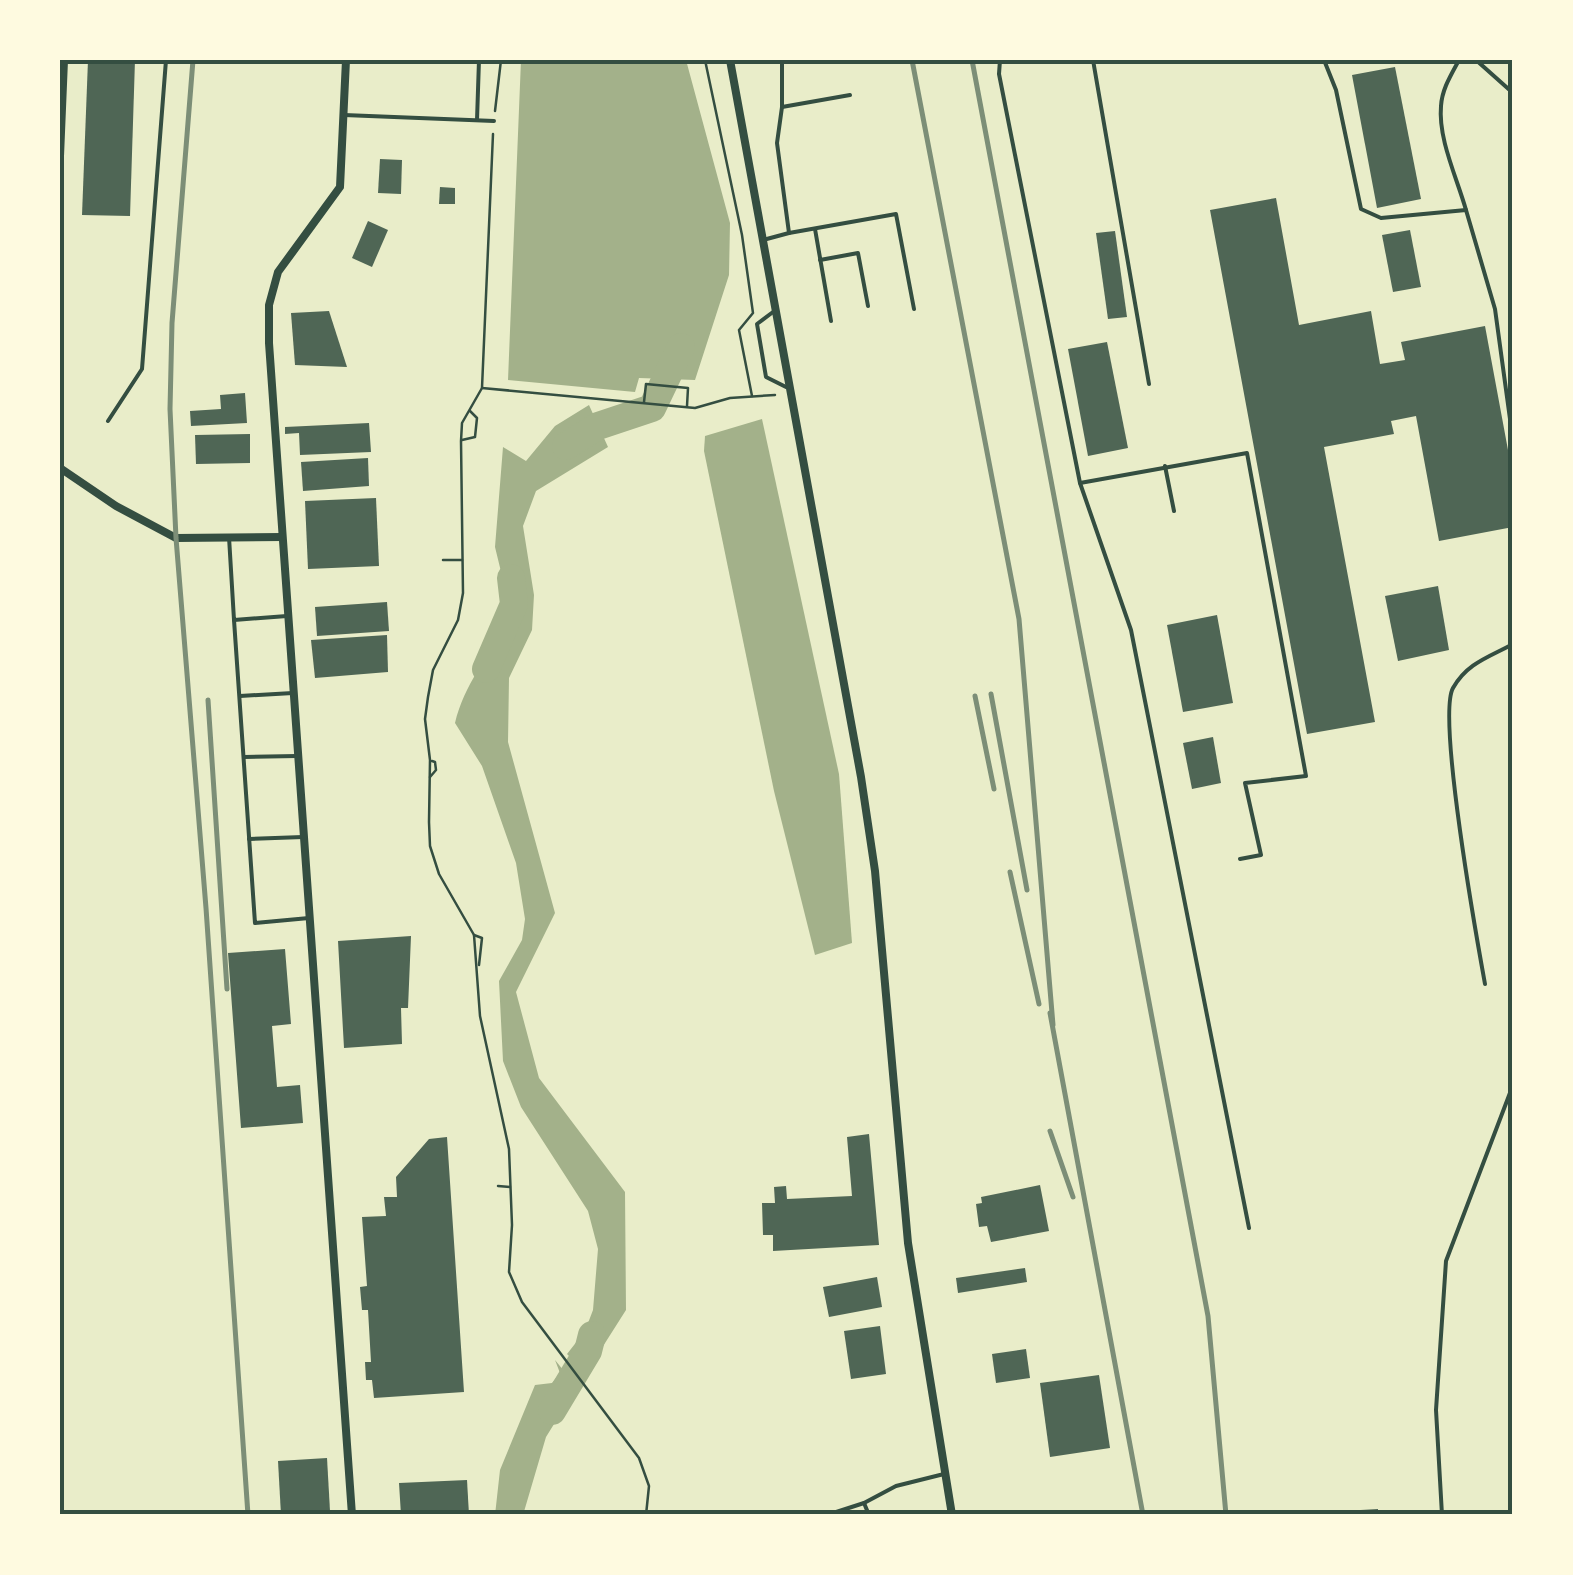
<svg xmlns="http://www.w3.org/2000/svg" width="1573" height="1575" font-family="Jost,sans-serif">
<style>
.water{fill:#a3b18a}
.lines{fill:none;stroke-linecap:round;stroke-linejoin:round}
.river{stroke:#a3b18a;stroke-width:28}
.building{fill:#4f6655}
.path{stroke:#344e41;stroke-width:2.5}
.service{stroke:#344e41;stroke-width:4}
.minor{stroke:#344e41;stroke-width:8}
.rail{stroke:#7c8e77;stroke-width:5}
.neatline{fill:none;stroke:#344e41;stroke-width:4}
</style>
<rect width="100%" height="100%" fill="#e9edc9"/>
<g class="water">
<polygon points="521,60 686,60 730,223 729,275 695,380 639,378 635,392 508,380"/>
<path d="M 589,405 L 608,447 L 536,491 L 523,526 L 534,595 L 532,630 L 509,678 L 508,742 L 555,913 L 516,992 L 539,1078 L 625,1192 L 626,1310 L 586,1373 L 567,1354 L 585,1331 L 593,1310 L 598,1249 L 588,1211 L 521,1107 L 503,1061 L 499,981 L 522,940 L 525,919 L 516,863 L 482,766 L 455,723 C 465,683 489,654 513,621 L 495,547 L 503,447 L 526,461 L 555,426 Z"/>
<polygon points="762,419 839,774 852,943 815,955 774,791 704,451 705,436"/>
<polygon points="555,1360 577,1387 546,1437 523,1515 495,1515 500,1470 535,1385 552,1383 560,1373"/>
</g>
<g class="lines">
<g class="river">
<polyline points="566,446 598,426 652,408 681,347"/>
<polyline points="486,669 514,604 511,578"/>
<polyline points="552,1411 588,1351 592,1335"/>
</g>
</g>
<g class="building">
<polygon points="88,60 135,60 130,216 82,215"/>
<polygon points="1395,67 1421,199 1377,208 1352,75"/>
<polygon points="380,159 402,160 401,194 378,193"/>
<polygon points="440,187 455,188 455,204 439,204"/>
<polygon points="1276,198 1299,325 1371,311 1380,364 1405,360 1401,342 1485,326 1513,477 1513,527 1439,541 1416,416 1391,421 1394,434 1324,447 1375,722 1307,734 1210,210"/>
<polygon points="368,221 388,230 372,267 352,258"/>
<polygon points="1410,230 1421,287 1393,292 1382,235"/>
<polygon points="1115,231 1127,317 1108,319 1096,233"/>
<polygon points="329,311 347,367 295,365 291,313"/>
<polygon points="1107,342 1128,448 1088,456 1068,349"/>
<polygon points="245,393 247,423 191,426 190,411 221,409 220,395"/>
<polygon points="369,423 371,452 300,455 299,433 285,434 285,427"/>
<polygon points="250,434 250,463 196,464 195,435"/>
<polygon points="368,458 369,486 303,491 301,462"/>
<polygon points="376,498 379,566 308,569 305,501"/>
<polygon points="1438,586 1449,650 1398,661 1385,596"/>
<polygon points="387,602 389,631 317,636 315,607"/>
<polygon points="1217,615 1233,703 1183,712 1167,625"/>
<polygon points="387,635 388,672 315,678 311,640"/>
<polygon points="1213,737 1221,783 1192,789 1183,743"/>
<polygon points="411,936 408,1008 401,1008 402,1044 344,1048 338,941"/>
<polygon points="285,949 291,1024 272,1026 277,1087 300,1085 303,1123 241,1128 228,953"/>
<polygon points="869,1134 879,1245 773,1251 773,1235 763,1235 762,1203 775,1203 774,1187 786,1186 787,1199 852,1196 847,1137"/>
<polygon points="447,1137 464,1392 374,1398 372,1380 366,1380 365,1362 371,1362 368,1310 362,1310 360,1287 367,1286 362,1217 386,1216 384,1197 397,1197 396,1177 429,1139"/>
<polygon points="1040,1185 1049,1231 991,1242 987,1226 979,1227 976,1204 982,1203 981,1197"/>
<polygon points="1025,1268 1027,1282 958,1293 956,1278"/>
<polygon points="877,1277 882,1307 829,1317 823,1287"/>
<polygon points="880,1326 886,1374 851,1379 844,1331"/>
<polygon points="1026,1349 1030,1378 996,1383 992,1354"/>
<polygon points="1099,1375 1110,1448 1050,1457 1040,1383"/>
<polygon points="327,1458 330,1511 281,1515 278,1461"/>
<polygon points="467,1480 469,1515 401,1515 399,1483"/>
<polygon points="1378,1509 1378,1515 1343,1515 1343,1511"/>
</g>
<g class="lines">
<g class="path">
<polyline points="705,60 742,235 753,313 739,330 752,396"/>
<polyline points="495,111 501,60"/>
<polyline points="493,134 482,388 462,423 461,441 463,593 458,620 433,670 428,697 425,719 430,760 429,822 430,846 439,874 474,935 480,1016 509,1149 512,1225 509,1272 522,1302 639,1458 649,1486 646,1515"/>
<polyline points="482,388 695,408 730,398 775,395"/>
<polyline points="644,402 646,384 688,388 687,406"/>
<polyline points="462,440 475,437 477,418 470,411"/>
<polyline points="443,560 462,560"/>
<polyline points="430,777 436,770 435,762 432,761"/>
<polyline points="474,935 482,938 479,965"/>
<polyline points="498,1186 510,1187"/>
</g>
<g class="service">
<polyline points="1000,60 999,74 1080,483 1131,630 1249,1228"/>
<polyline points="1093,60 1149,384"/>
<polyline points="1324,60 1336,90 1361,209 1381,218 1466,210 1495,309 1513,441"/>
<path d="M 1459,60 C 1451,75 1442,89 1441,106 C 1438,139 1457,178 1466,210"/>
<polyline points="1476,60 1513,93"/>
<polyline points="782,107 782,60"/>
<polyline points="344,115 494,121"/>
<polyline points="477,120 479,60"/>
<polyline points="815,229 831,321"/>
<polyline points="789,233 896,214 914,309"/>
<polyline points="763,240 789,233 777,143 782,107 850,95"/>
<polyline points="820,260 858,253 868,306"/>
<polyline points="773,312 757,324 766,377 786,387"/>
<polyline points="108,421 142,369 166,60"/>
<polyline points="1165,466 1174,511"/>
<polyline points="1080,483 1247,453 1306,776 1245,783 1261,855 1240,859"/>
<polyline points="229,537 234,620 287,616"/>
<polyline points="234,620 255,923 309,918"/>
<polyline points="240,696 293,693"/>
<polyline points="244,757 297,756"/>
<polyline points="249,839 303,837"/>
<path d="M 1485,984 C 1477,940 1437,717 1453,688 C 1467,663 1489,657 1513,644"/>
<polyline points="864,1503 869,1515"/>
<polyline points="827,1515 864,1503 896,1486 944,1474"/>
<polyline points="1442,1515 1436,1410 1446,1261 1513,1085"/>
</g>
<g class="minor">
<polyline points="346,60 340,187 278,272 269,305 269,343 352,1515"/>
<polyline points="730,60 861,777 875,871 908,1243 952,1515"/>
<polyline points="60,156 64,60"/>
<polyline points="60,468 116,506 176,538 282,537"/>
</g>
<g class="rail">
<polyline points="193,60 172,323 170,409 176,538 206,908 248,1515"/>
<polyline points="912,60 1019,619 1053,1025"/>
<polyline points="972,60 1208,1316 1226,1515"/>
<polyline points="991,694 1027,890"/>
<polyline points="975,696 994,789"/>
<polyline points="208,700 227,989"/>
<polyline points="1010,872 1039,1004"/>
<polyline points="1050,1013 1143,1515"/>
<polyline points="1050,1131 1073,1197"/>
</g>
</g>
<rect width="1573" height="1575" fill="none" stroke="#fefae0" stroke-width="125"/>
<rect x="62" y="62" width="1448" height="1450" class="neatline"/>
</svg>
